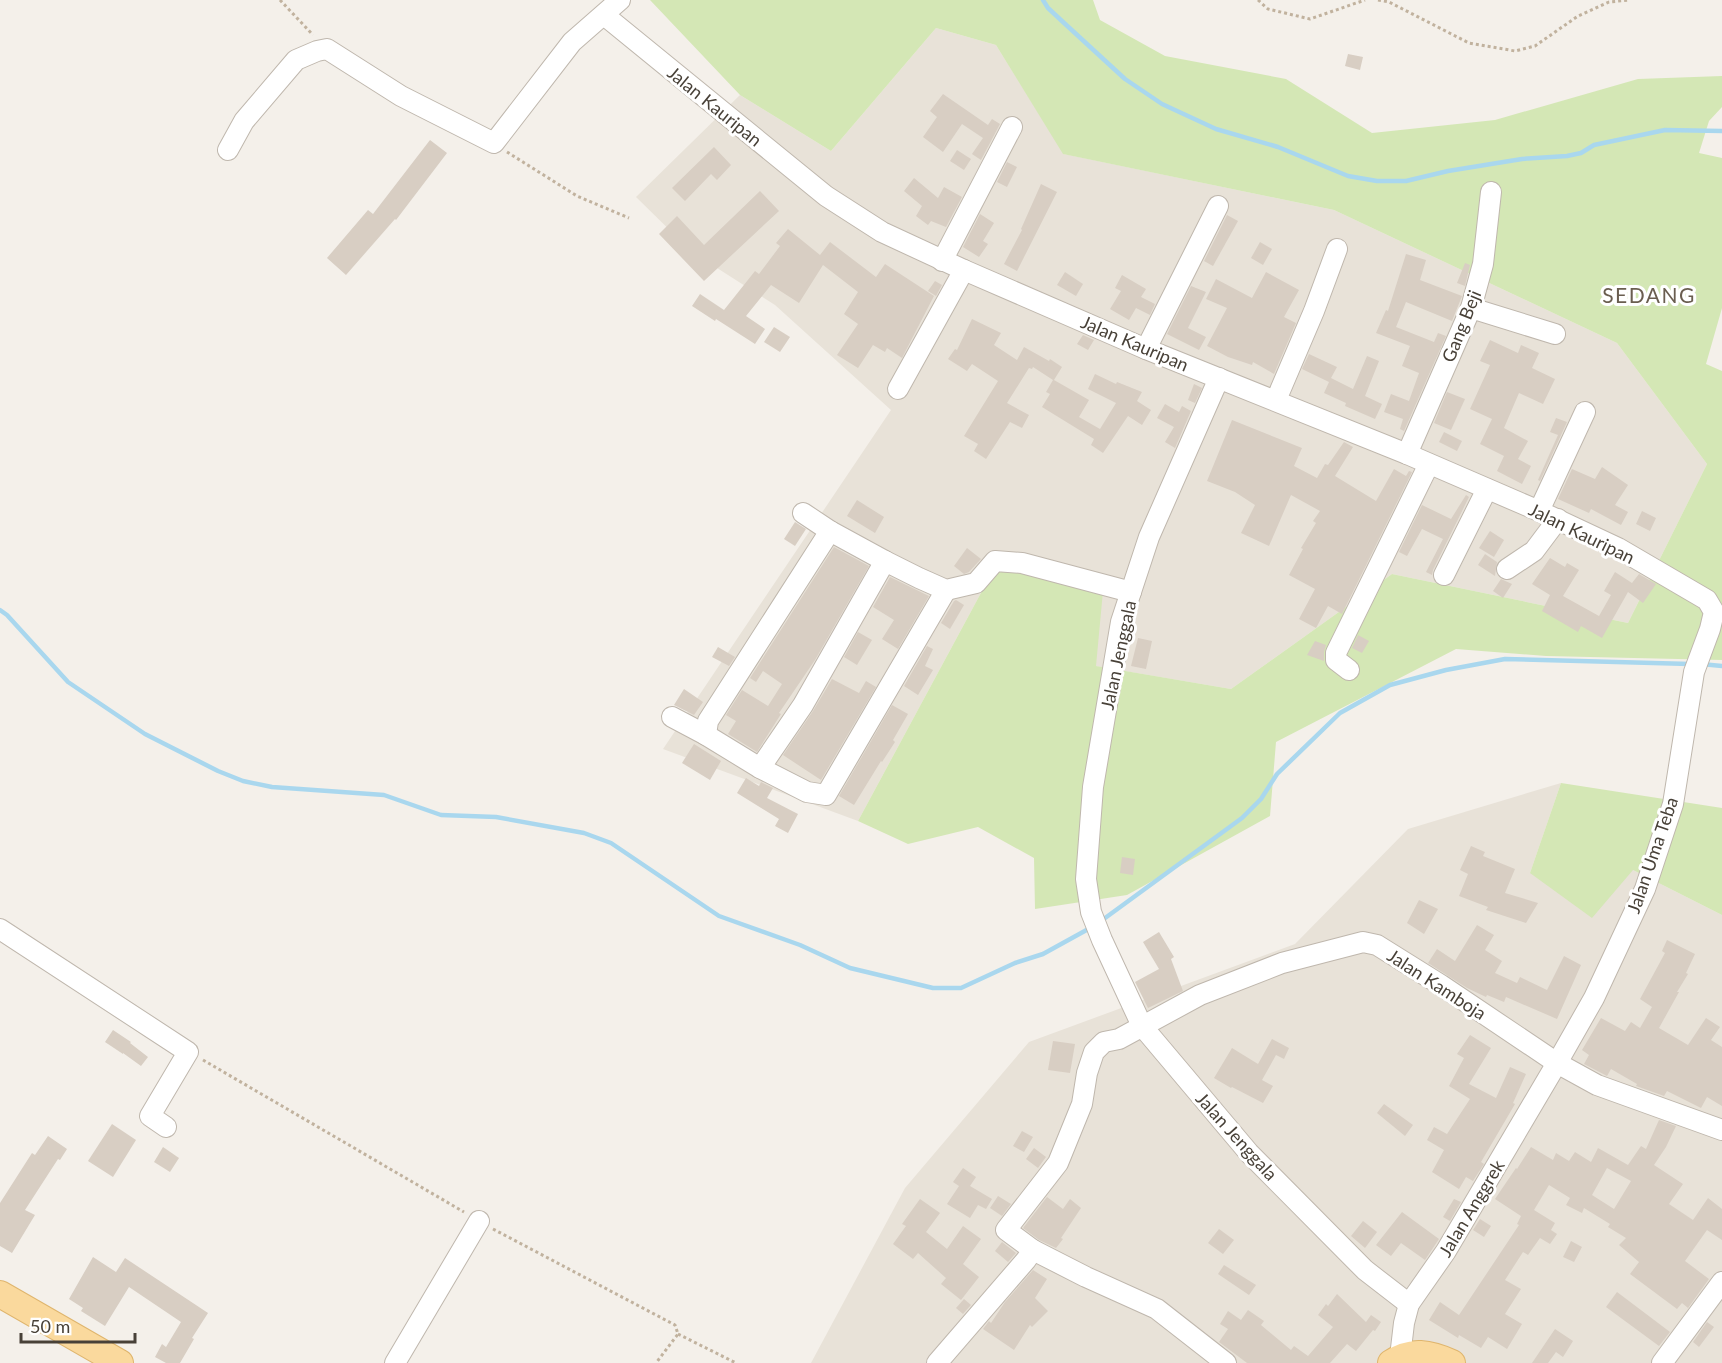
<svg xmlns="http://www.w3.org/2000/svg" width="1722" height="1363" font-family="Lato,sans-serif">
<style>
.residential{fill:#e8e2d8}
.green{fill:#d4e7b5}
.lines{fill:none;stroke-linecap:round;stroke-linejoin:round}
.stream{stroke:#a9d7ee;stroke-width:4.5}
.building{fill:#d8cec3;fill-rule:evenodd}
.minor-casing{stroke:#bfb7ad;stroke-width:22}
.major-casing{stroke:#dfb56d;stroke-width:28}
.path{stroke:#c1b29e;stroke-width:3;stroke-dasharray:3 3;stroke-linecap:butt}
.minor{stroke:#fff;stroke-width:20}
.major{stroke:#fad99d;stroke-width:26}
.labels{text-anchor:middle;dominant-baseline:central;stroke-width:6;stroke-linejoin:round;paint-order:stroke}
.street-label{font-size:18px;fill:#484138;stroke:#fff}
.quarter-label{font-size:21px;letter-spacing:1.5px;fill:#6a5e50;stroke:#fff}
</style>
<rect width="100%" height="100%" fill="#f4f0ea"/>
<g class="residential">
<polygon points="936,28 996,45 1064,154 1334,210 1617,343 1707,464 1628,623 1392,574 1231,689 1095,666 996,565 858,821 663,749 891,410 775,305 692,252 636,197 740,95 831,151"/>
<polygon points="1561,783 1530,873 1633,870 1722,915 1722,1363 811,1363 905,1188 1029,1042 1295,944 1408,829"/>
</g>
<g class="green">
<polygon points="650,0 1093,0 1100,20 1165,56 1286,79 1372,133 1495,120 1638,79 1722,76 1722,107 1709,121 1699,153 1722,158 1722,308 1706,364 1722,371 1722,660 1546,656 1456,649 1276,742 1270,816 1127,895 1035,909 1034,858 978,827 908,844 858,821 996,565 1103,591 1096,666 1231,689 1392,574 1628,623 1707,464 1617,343 1334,210 1063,154 996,45 936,28 831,151 740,95"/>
<polygon points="1561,783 1722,808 1722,915 1633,870 1592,918 1530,873"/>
</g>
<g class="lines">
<g class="stream">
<polyline points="1043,0 1048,8 1063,22 1125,79 1162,104 1216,129 1278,147 1348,176 1377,181 1406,181 1448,171 1522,159 1567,156 1581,153 1594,145 1665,130 1722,131"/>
<polyline points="0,610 7,615 68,682 145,734 218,771 243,781 272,787 384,795 441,815 496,817 584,833 611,843 719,916 800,945 850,968 933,988 961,988 1015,963 1043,954 1092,927"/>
<polyline points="1701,664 1722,666"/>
<polyline points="1101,921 1242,818 1261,799 1277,774 1340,713 1390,685 1446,670 1505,659 1690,664"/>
</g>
</g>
<g class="building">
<polygon points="1348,54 1363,57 1360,70 1345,66"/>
<polygon points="943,94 988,125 992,119 1000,124 981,160 972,154 983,138 962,124 943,152 923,137 937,117 930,111"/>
<polygon points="430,140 447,153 396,220 395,219 346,275 327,258 368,210 373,214"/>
<polygon points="714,147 731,165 717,180 711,174 685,201 672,188"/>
<polygon points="957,150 971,159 964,170 950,161"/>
<polygon points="1007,162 1017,167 1007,187 997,182"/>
<polygon points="914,178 938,198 944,187 962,197 946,227 931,221 928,225 916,216 922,206 904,191"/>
<polygon points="1041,184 1057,192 1017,271 1004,264 1022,230 1021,229"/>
<polygon points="760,191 779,211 704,281 659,234 677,216 704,245"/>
<polygon points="980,214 994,223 983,241 988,244 979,257 963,247"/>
<polygon points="1227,215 1238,221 1213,266 1204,261"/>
<polygon points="788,229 820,255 830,242 876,277 885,264 934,296 902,358 887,348 885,352 873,345 858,368 837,355 858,324 844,314 858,292 823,265 799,303 771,285 746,316 765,329 755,344 716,319 715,321 692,306 700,294 724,310 755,271 759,274 780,246 776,243"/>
<polygon points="1260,242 1272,249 1263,265 1251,258"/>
<polygon points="1406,254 1426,260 1420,280 1462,296 1452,321 1406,302 1396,327 1434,342 1438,333 1446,336 1404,431 1400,429 1403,419 1384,412 1391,394 1409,401 1419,373 1402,366 1410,346 1376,333 1386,310 1388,311"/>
<polygon points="1465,263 1470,265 1465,286 1457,283"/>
<polygon points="1065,272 1083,284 1076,296 1057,285"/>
<polygon points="1266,272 1299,290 1284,317 1296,323 1274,374 1253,362 1252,365 1228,357 1207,346 1227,308 1206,299 1216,279 1252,298"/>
<polygon points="1122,275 1146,289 1141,297 1155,304 1150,315 1136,308 1129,320 1110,309 1121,291 1115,288"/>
<polygon points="935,281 942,285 936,296 928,291"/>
<polygon points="1191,286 1206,292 1188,328 1206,337 1199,350 1167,334"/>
<polygon points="972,319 1001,333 994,345 1017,360 1024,347 1049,361 1050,359 1062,367 1054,380 1089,400 1079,417 1100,429 1116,403 1088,389 1095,374 1116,384 1117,382 1142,392 1137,401 1151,410 1142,425 1128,416 1103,453 1091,445 1094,439 1042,407 1050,394 1046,392 1053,380 1033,367 1032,369 1029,368 1007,403 1029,415 1022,428 1010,422 986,459 974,451 978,444 964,436 998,381 972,364 967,371 948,359 955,349 957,350"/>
<polygon points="774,327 790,337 780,352 764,342"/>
<polygon points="1083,335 1094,340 1088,350 1077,344"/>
<polygon points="1490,340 1518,353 1521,345 1539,353 1532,368 1555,379 1543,404 1519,393 1504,428 1528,441 1518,459 1531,466 1522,484 1497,471 1504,456 1480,444 1492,419 1470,409 1490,365 1480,361"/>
<polygon points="1309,354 1337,367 1331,378 1353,389 1367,356 1379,361 1365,396 1382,404 1375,419 1345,406 1346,403 1324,393 1329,382 1302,369"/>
<polygon points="1194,384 1202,388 1195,403 1188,400"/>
<polygon points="1447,392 1465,399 1451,430 1434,423"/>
<polygon points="1165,404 1179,412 1182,406 1191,411 1175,448 1165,442 1174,427 1157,418"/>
<polygon points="1556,418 1567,422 1540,481 1538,480 1558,435 1550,432"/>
<polygon points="1232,420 1302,448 1294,466 1317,478 1325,464 1328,465 1344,442 1353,447 1335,476 1376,501 1394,469 1406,476 1409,471 1412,472 1342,614 1328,606 1316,628 1299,619 1315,589 1289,575 1303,549 1301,548 1316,523 1313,521 1320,511 1291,495 1269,546 1241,533 1255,505 1235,492 1207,481"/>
<polygon points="1444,432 1462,441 1457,451 1439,442"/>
<polygon points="1602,467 1628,485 1615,505 1628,512 1621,525 1591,509 1589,513 1558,499 1572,469 1595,479"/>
<polygon points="1466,495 1469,497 1433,570 1432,575 1426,572 1443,539 1422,529 1407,556 1399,552 1422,505 1451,519"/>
<polygon points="857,500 884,517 875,533 847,516"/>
<polygon points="1642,511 1656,518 1650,531 1636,524"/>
<polygon points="795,522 806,529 795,546 784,539"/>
<polygon points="1490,531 1504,540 1494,557 1479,548"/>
<polygon points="834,547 869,566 815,660 779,713 781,714 757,752 728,734 736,721 726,715 742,690 768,706 782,684 763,671 756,682 750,678"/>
<polygon points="967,548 981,559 969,572 964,574 954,566"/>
<polygon points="1485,554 1497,562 1495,576 1478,565"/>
<polygon points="1550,558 1565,567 1567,563 1579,570 1563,596 1599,616 1611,595 1604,591 1615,572 1632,583 1639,574 1656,584 1643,603 1628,592 1602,638 1581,626 1578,632 1542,611 1550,595 1532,584"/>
<polygon points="890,577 929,596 898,649 882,639 894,620 873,607"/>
<polygon points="1501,579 1512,584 1503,598 1493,591"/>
<polygon points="956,600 964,605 950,629 941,623 954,601"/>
<polygon points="858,632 872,640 857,665 844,657"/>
<polygon points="1358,635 1369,641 1362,653 1352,648"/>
<polygon points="1138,638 1152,641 1146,669 1131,666"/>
<polygon points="1315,641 1326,645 1324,652 1324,661 1307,655"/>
<polygon points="927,646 933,649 925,666 933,670 918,695 904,686"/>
<polygon points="718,647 735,657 729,666 712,657"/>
<polygon points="832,679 859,693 866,681 876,687 821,780 783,755 813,711"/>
<polygon points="684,689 703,702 694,715 674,705"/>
<polygon points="892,705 908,714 893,740 895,742 882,762 881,761 854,805 839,796"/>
<polygon points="694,744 721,761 710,780 682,763"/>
<polygon points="746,778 759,786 761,782 773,788 767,798 798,814 788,833 775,826 779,819 737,793"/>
<polygon points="1471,846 1485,852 1483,856 1515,869 1505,893 1538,903 1526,923 1486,910 1488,907 1459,896 1468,874 1460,870"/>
<polygon points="1122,857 1135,859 1133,875 1120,873"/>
<polygon points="1419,900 1438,909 1424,934 1407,923"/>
<polygon points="1477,925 1494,935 1485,950 1502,961 1495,973 1517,983 1520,977 1547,990 1564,956 1581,965 1557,1019 1506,997 1504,1002 1487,995 1486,997 1467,988 1428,963 1437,949 1455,961"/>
<polygon points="1159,932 1174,957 1171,959 1183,991 1148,1008 1135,982 1159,969 1143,942"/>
<polygon points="1667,940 1695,954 1686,973 1688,974 1677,992 1679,992 1659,1028 1688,1045 1706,1018 1720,1027 1711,1040 1722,1047 1722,1106 1707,1097 1701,1108 1667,1091 1664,1096 1636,1086 1637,1084 1611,1069 1607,1076 1584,1064 1589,1055 1582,1050 1601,1018 1625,1031 1631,1022 1640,1028 1652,1007 1640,999 1665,953 1662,951"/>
<polygon points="113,1030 131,1042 130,1043 148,1057 141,1066 123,1053 123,1054 105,1042"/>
<polygon points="1470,1035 1491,1048 1469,1084 1496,1098 1510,1067 1526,1074 1513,1103 1515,1104 1481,1162 1484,1164 1473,1181 1466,1177 1459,1189 1432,1172 1444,1150 1427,1140 1434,1127 1447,1134 1470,1099 1449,1086 1464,1058 1457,1054"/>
<polygon points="1272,1039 1289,1048 1284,1059 1276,1055 1262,1080 1273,1086 1263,1103 1232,1087 1231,1088 1214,1078 1232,1048 1258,1064"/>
<polygon points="1053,1041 1075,1044 1070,1073 1048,1070"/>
<polygon points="1384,1104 1413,1125 1405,1136 1377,1113"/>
<path d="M 1659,1120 L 1676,1126 L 1666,1147 L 1654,1165 L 1683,1184 L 1669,1204 L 1693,1220 L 1708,1198 L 1722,1209 L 1722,1240 L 1707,1230 L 1685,1261 L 1709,1279 L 1688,1308 L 1682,1303 L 1677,1309 L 1630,1274 L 1639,1262 L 1619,1245 L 1626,1238 L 1608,1227 L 1610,1224 L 1584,1208 L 1582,1213 L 1566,1205 L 1570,1198 L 1549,1185 L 1534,1210 L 1555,1223 L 1551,1230 L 1557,1234 L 1550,1244 L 1540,1238 L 1528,1255 L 1523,1252 L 1505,1280 L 1521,1289 L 1505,1314 L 1522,1324 L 1507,1349 L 1488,1337 L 1481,1348 L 1459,1335 L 1458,1338 L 1429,1320 L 1440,1302 L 1459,1315 L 1519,1225 L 1517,1224 L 1521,1216 L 1495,1199 L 1516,1168 L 1517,1169 L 1531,1147 L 1553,1160 L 1556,1153 L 1569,1161 L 1575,1152 L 1591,1162 L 1598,1148 L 1628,1165 L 1641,1146 L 1646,1149 ZM 1607,1168 L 1631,1181 L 1614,1209 L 1592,1195 Z"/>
<polygon points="112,1124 136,1140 113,1177 88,1161"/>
<polygon points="1022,1131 1033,1137 1024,1152 1013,1146"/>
<polygon points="48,1136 67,1149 60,1160 58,1159 25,1210 35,1215 12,1253 0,1246 0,1203 32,1153 35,1155"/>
<polygon points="163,1147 179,1158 170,1172 154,1162"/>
<polygon points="1034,1148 1046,1157 1038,1168 1026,1159"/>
<polygon points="963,1168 976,1177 970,1186 992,1199 986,1209 978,1205 970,1218 947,1204 959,1186 953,1182"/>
<polygon points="998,1196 1011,1204 1002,1216 990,1208"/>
<polygon points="1047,1197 1063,1209 1070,1199 1081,1208 1061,1238 1063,1239 1056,1248 1039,1240 1023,1228"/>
<polygon points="920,1199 940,1213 926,1232 947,1249 963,1226 981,1239 963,1264 979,1277 961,1300 941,1284 946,1278 918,1253 913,1259 893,1244 906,1226 902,1224"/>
<polygon points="1454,1199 1461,1202 1450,1221 1443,1217"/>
<polygon points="1402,1212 1439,1239 1425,1260 1401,1243 1391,1256 1376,1245"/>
<polygon points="1480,1219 1491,1226 1484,1237 1473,1230"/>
<polygon points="1363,1221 1377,1232 1365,1248 1351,1236"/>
<polygon points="1219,1229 1234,1240 1223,1254 1208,1243"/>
<polygon points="1571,1241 1582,1247 1574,1262 1563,1257"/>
<polygon points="1002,1242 1016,1253 1008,1262 995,1251"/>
<polygon points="93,1257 116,1272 125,1258 208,1313 192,1338 194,1339 180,1363 166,1363 155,1357 162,1344 166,1347 181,1322 129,1287 105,1326 81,1311 83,1308 69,1299"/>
<polygon points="1224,1265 1256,1285 1249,1295 1218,1274"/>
<polygon points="1033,1270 1047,1279 1035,1298 1048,1311 1032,1327 1030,1325 1014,1350 983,1329 989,1321 991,1323 1005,1302"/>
<polygon points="1617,1292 1670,1332 1659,1346 1606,1307"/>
<polygon points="1337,1294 1366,1322 1371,1315 1381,1322 1375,1331 1373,1330 1356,1351 1347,1344 1330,1363 1247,1363 1219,1342 1228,1329 1220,1324 1228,1311 1241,1320 1248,1310 1264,1321 1261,1325 1291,1350 1294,1346 1308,1356 1333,1327 1318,1315 1326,1304 1328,1306"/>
<polygon points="964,1299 971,1305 963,1314 956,1308"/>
<polygon points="1707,1322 1714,1327 1699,1347 1693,1342"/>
<polygon points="1555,1329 1573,1341 1563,1357 1556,1352 1548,1363 1532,1363"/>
</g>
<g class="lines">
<g class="minor-casing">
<g id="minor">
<polyline points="604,15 826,196 882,232 964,270 1146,349 1407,454 1539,511 1618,548 1707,600 1714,612 1710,629 1694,672 1673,804 1645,889 1594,998 1557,1063 1446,1251 1409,1304 1404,1323 1400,1357"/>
<polyline points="228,150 244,121 296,60 317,51 327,49 401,96 494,143 572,42 620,0"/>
<polyline points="942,261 1012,127"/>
<polyline points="1471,308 1555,334"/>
<polyline points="1146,349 1218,206"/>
<polyline points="1219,378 1149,537 1121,622 1093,787 1086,879 1091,912 1102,940 1142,1026 1249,1153 1365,1270 1409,1304"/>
<polyline points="898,389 964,270"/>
<polyline points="1276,400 1314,311 1337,249"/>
<polyline points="1407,454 1471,308 1483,264 1491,192"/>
<polyline points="1539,511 1585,412"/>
<polyline points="803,513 830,531 885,561 919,578 946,590 976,583 995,561 1022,563 1131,592"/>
<polyline points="830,531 708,721 706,735 760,768 807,792 826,795 946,590"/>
<polyline points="1507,569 1534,551 1558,519"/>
<polyline points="1444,575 1487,489"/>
<polyline points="1349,670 1336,660 1336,653 1429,464"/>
<polyline points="672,717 706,735"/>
<polyline points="760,768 803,705 885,561"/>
<polyline points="0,929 188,1052 150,1116 166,1127"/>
<polyline points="1033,1250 1086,1277 1157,1309 1226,1363"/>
<polyline points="395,1363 479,1221"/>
<polyline points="937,1363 1026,1260 1033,1250 1006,1230 1058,1163 1082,1104 1087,1073 1094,1052 1104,1042 1119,1039 1200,995 1282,963 1363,942 1377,945 1441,985 1557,1063 1597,1085 1722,1130"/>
<polyline points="1662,1363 1722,1282"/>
</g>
</g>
<g class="major-casing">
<g id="major">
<polyline points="0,1294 120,1363"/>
<path d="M 1391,1363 C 1411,1349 1430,1353 1452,1363"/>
</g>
</g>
<g class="path">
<polyline points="280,0 313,35"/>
<polyline points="1258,0 1268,9 1310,19 1365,0"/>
<polyline points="1378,0 1389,2 1469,43 1515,51 1535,46 1578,16 1609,2 1630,0"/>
<polyline points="507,152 577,196 629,218"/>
<polyline points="203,1060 464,1212"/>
<polyline points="493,1229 675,1325 678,1334 656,1363"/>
<polyline points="678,1334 736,1363"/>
</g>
<use href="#minor" class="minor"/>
<use href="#major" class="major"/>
</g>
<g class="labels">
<g class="street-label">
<text transform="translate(715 106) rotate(39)">Jalan Kauripan</text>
<text transform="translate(1461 326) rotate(-68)">Gang Beji</text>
<text transform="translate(1135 343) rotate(23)">Jalan Kauripan</text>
<text transform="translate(1582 533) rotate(26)">Jalan Kauripan</text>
<text transform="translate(1118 655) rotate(-78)">Jalan Jenggala</text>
<text transform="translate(1652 855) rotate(-71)">Jalan Uma Teba</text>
<text transform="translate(1437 984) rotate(33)">Jalan Kamboja</text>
<text transform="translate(1237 1136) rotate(48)">Jalan Jenggala</text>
<text transform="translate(1471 1208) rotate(-59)">Jalan Anggrek</text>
</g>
<g class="quarter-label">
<text x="1649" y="294">SEDANG</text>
</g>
</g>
<path d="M21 1333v9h114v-9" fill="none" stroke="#484138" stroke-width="3"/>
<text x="30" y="1333" font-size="18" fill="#484138" stroke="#ffffff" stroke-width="4.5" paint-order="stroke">50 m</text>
</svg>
